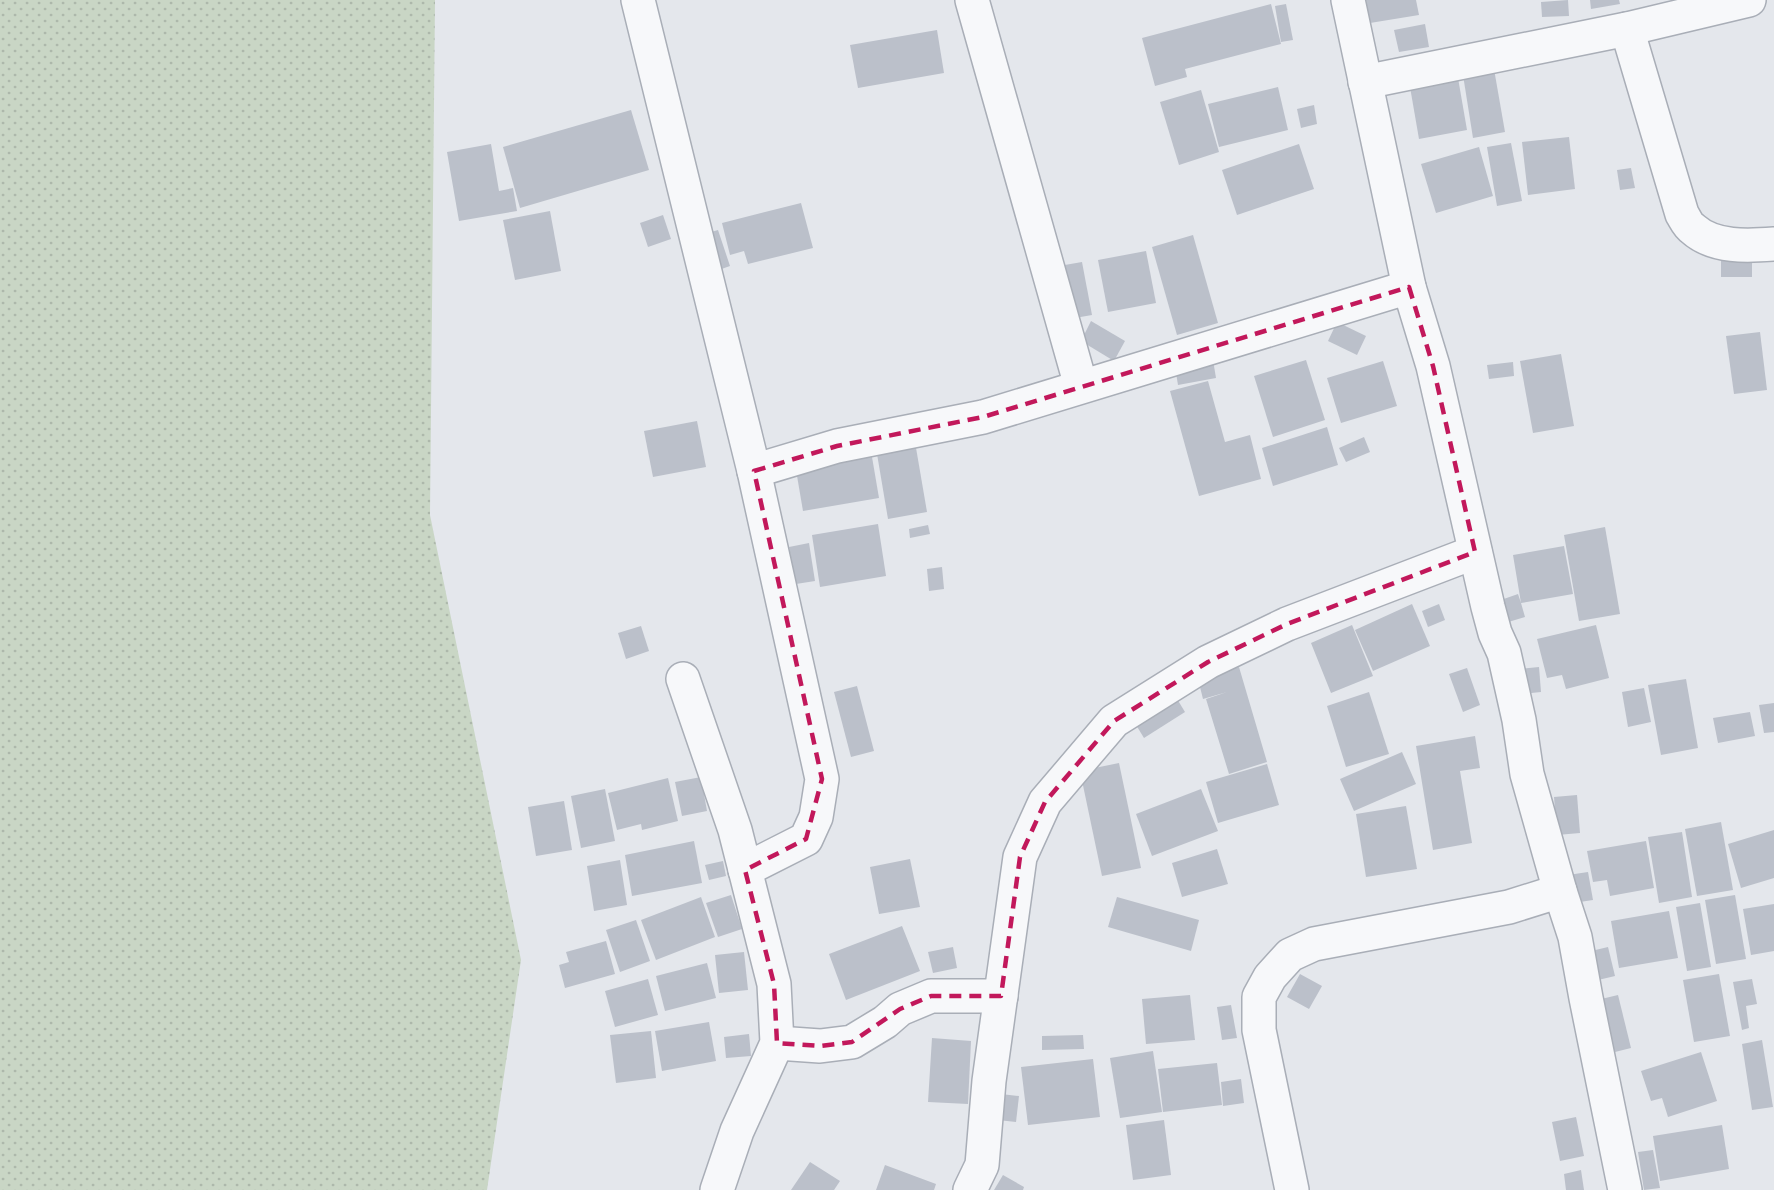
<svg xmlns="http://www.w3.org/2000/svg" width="1774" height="1190" font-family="Karla,sans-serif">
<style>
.green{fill:url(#green-dots)}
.building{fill:#bbc0ca}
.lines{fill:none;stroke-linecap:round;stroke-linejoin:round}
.minor-casing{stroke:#a9aeb7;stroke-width:36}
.minor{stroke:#f7f8fa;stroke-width:33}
.marked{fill:none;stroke:#c2185b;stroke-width:4.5;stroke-dasharray:12 8;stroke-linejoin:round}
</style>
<defs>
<pattern id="green-dots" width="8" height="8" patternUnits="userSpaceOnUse" patternTransform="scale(1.5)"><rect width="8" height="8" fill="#c9d6c5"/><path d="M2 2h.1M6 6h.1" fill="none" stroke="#adb8ab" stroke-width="1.8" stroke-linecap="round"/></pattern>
</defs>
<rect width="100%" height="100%" fill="#e4e7ec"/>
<polygon class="green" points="0,0 435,0 430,515 521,960 487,1190 0,1190"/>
<g class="building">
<polygon points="1366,0 1416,0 1419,15 1370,23"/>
<polygon points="1568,0 1569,16 1542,17 1541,2"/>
<polygon points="1590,0 1619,0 1620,4 1591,9"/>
<polygon points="1271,4 1281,44 1185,69 1187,77 1155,86 1142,38"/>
<polygon points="1286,4 1293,40 1281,42 1275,6"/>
<polygon points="1425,24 1429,47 1399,52 1394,30"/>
<polygon points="937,30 944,73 858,88 850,45"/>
<polygon points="1494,69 1505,132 1473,138 1463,75"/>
<polygon points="1458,78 1467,130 1419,139 1410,87"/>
<polygon points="1278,87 1288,130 1219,147 1208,104"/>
<polygon points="1201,90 1219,152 1179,165 1160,102"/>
<polygon points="1314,105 1317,124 1301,128 1297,109"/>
<polygon points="631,110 649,170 520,208 503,147"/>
<polygon points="1569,137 1575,189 1528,195 1522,142"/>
<polygon points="1511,143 1522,201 1497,206 1487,147"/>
<polygon points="491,144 499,191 513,188 517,211 459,221 447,152"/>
<polygon points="1299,144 1314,189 1237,215 1222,170"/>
<polygon points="1479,147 1493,196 1436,213 1421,164"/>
<polygon points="1631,168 1635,188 1620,190 1617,170"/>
<polygon points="801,203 813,248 748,264 744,251 730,255 722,223"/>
<polygon points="550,211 561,271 515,280 503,220"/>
<polygon points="663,215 671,239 648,247 640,223"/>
<polygon points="718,230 730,266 713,272 701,235"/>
<polygon points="1193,235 1218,323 1177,335 1152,247"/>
<polygon points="1146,251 1156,303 1108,312 1098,260"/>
<rect x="1721" y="260" width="31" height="17"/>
<polygon points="1082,262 1092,315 1069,319 1059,266"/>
<polygon points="1091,321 1125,341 1114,361 1081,341"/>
<polygon points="1337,322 1366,336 1357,355 1328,341"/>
<polygon points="1760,332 1767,390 1734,394 1726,336"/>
<polygon points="1561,354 1574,426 1533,433 1520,361"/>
<polygon points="1213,360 1216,378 1178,385 1175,367"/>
<polygon points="1306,360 1325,420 1273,437 1254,376"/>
<polygon points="1383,361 1397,406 1341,423 1327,378"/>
<polygon points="1513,362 1514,376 1489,379 1487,365"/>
<polygon points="1208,381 1225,442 1250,435 1261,479 1199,496 1170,391"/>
<polygon points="697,421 706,467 653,477 644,431"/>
<polygon points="1327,427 1338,465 1273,486 1262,448"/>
<polygon points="1364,437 1370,452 1346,462 1339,448"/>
<polygon points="915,442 927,512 888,519 876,448"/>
<polygon points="872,457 879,498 803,511 796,470"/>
<polygon points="878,524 886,576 820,587 812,535"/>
<polygon points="928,525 930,534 910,538 909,529"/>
<polygon points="1605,527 1620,614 1579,621 1564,535"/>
<polygon points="809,543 815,581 796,584 789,547"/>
<polygon points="1564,546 1573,594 1521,603 1525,617 1505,623 1498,601 1518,594 1521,603 1513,555"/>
<polygon points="942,567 944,589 929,591 927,569"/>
<polygon points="1412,604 1430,646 1373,671 1355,630"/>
<polygon points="1439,604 1445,620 1428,627 1422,611"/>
<polygon points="1352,625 1373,676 1331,693 1311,643"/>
<polygon points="1596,625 1609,678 1566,689 1562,675 1547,678 1537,639"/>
<polygon points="641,626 649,651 626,659 618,633"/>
<polygon points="1239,667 1267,762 1229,774 1206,699 1227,692 1203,699 1198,679"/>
<polygon points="1539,667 1541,692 1521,694 1519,669"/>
<polygon points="1467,668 1480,705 1463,712 1449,674"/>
<polygon points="1686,679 1698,748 1661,755 1648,685"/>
<polygon points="857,686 874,751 851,757 834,692"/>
<polygon points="1644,688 1651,722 1628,727 1622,692"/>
<polygon points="1369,692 1389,754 1346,767 1327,706"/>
<polygon points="1174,694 1185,712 1144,738 1133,720"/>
<polygon points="1774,703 1774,732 1764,733 1759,705"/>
<polygon points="1750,712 1755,736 1718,743 1713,718"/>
<polygon points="1475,736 1480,768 1460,771 1472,843 1433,850 1416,746"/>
<polygon points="1402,752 1416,784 1354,811 1340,779"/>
<polygon points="1119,763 1141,868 1102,876 1080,771"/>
<polygon points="1267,764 1279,805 1218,823 1206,782"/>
<polygon points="701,777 707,811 682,816 675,782"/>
<polygon points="668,778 678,821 642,830 641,824 617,830 608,793"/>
<polygon points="605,789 615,841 581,848 571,796"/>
<polygon points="1201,789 1218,831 1152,856 1136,814"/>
<polygon points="1577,795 1580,833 1557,835 1554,797"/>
<polygon points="564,801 572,850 536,856 528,807"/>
<polygon points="1406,806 1417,869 1366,877 1356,814"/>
<polygon points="1721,822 1733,890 1697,896 1685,829"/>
<polygon points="1774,830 1774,878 1741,888 1728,844"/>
<polygon points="1682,832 1692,897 1659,903 1648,837"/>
<polygon points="694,841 702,883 632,896 625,855"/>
<polygon points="1646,841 1654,888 1610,896 1607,880 1593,882 1587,851"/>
<polygon points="1217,849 1228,884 1182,897 1172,863"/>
<polygon points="910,859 920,907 879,914 870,867"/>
<polygon points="620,860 627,905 594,911 587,866"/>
<polygon points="723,861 726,876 709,880 705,865"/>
<polygon points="1588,872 1593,900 1573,903 1568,875"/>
<polygon points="731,895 742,929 718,937 706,903"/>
<polygon points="1735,895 1746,959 1716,964 1705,900"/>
<polygon points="701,897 715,937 656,960 641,920"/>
<polygon points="1117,897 1199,920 1191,951 1108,927"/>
<polygon points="1700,903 1711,967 1687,971 1676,907"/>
<polygon points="1774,904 1774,951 1751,955 1743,909"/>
<polygon points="1669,911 1678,958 1619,968 1611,921"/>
<polygon points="636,920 650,961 620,972 606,930"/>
<polygon points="902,926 920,971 846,1000 829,954"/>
<polygon points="606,941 615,974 565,988 559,965 569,962 566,952"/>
<polygon points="953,947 957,968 933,973 928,952"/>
<polygon points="1608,947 1615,976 1594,981 1587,952"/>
<polygon points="744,952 748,990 719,993 715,955"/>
<polygon points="707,963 716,998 665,1011 656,976"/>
<polygon points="1300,974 1322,986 1309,1009 1287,997"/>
<polygon points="1719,974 1730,1036 1694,1042 1683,980"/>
<polygon points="648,979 658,1015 615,1027 605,991"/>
<polygon points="1752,979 1757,1004 1746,1006 1749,1028 1742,1030 1733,982"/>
<polygon points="1190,995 1195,1040 1146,1044 1142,999"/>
<polygon points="1618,995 1631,1048 1611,1053 1597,1000"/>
<polygon points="1231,1005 1237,1038 1222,1040 1217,1007"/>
<polygon points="709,1022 716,1061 662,1071 655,1031"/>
<polygon points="651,1031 656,1078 616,1083 610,1035"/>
<polygon points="749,1034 751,1056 726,1058 724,1037"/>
<polygon points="1083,1035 1084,1049 1042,1050 1042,1036"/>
<polygon points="932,1038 971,1041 968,1104 928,1102"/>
<polygon points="1762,1040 1773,1107 1752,1110 1742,1044"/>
<polygon points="1153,1051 1162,1112 1120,1118 1110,1058"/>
<polygon points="1701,1052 1717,1101 1668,1117 1662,1098 1651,1101 1641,1071"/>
<polygon points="1093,1059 1100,1117 1028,1125 1021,1067"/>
<polygon points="1217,1063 1222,1105 1163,1112 1158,1069"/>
<polygon points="1241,1079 1244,1103 1223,1106 1221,1082"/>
<polygon points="1001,1094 1019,1096 1016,1122 998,1120"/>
<polygon points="1576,1117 1584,1156 1560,1161 1552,1122"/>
<polygon points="1164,1120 1171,1175 1133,1180 1126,1125"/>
<polygon points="1722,1125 1729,1169 1660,1181 1653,1136"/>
<polygon points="1653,1150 1660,1188 1644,1190 1638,1152"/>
<polygon points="810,1162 840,1181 834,1190 791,1190"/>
<polygon points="885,1165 936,1184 934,1190 876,1190"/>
<polygon points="1581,1170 1584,1190 1566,1190 1564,1174"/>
<polygon points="1003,1175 1024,1187 1023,1190 994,1190"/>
</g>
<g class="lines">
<g class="minor-casing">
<g id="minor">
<polyline points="638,0 754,471 822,779 816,817 806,839 745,870"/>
<polyline points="972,0 1081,386"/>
<polyline points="1348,0 1409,287 1433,366 1488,607 1495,633 1504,653 1519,720 1527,774 1560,891 1575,937 1586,998 1625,1190"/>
<path d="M 1627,29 L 1682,214 C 1685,219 1688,226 1693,229 C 1714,248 1748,246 1774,244"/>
<polyline points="1365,82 1627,29 1749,0"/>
<polyline points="754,471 837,446 983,417 1409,287"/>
<polyline points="683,679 735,830 774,984 777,1043 737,1131 717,1190"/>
<polyline points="777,1043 820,1046 852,1042 885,1022 900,1009 931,996 1001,996"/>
<polyline points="970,1190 982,1165 989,1081 1020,857 1045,802 1114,721 1208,662 1287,624 1475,552"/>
<polyline points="1292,1190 1259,1030 1259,997 1270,977 1290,955 1314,944 1509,907 1560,891"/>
</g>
</g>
<use href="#minor" class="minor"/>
</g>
<path class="marked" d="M 1409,287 L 1433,366 L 1475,552 L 1287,624 L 1208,662 L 1114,721 L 1045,802 L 1020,857 L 1001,996 L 931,996 L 900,1009 L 852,1042 L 820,1046 L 777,1043 L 774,984 L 745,870 L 806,839 L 822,779 L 754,471 L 837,446 L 983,417 Z"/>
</svg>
